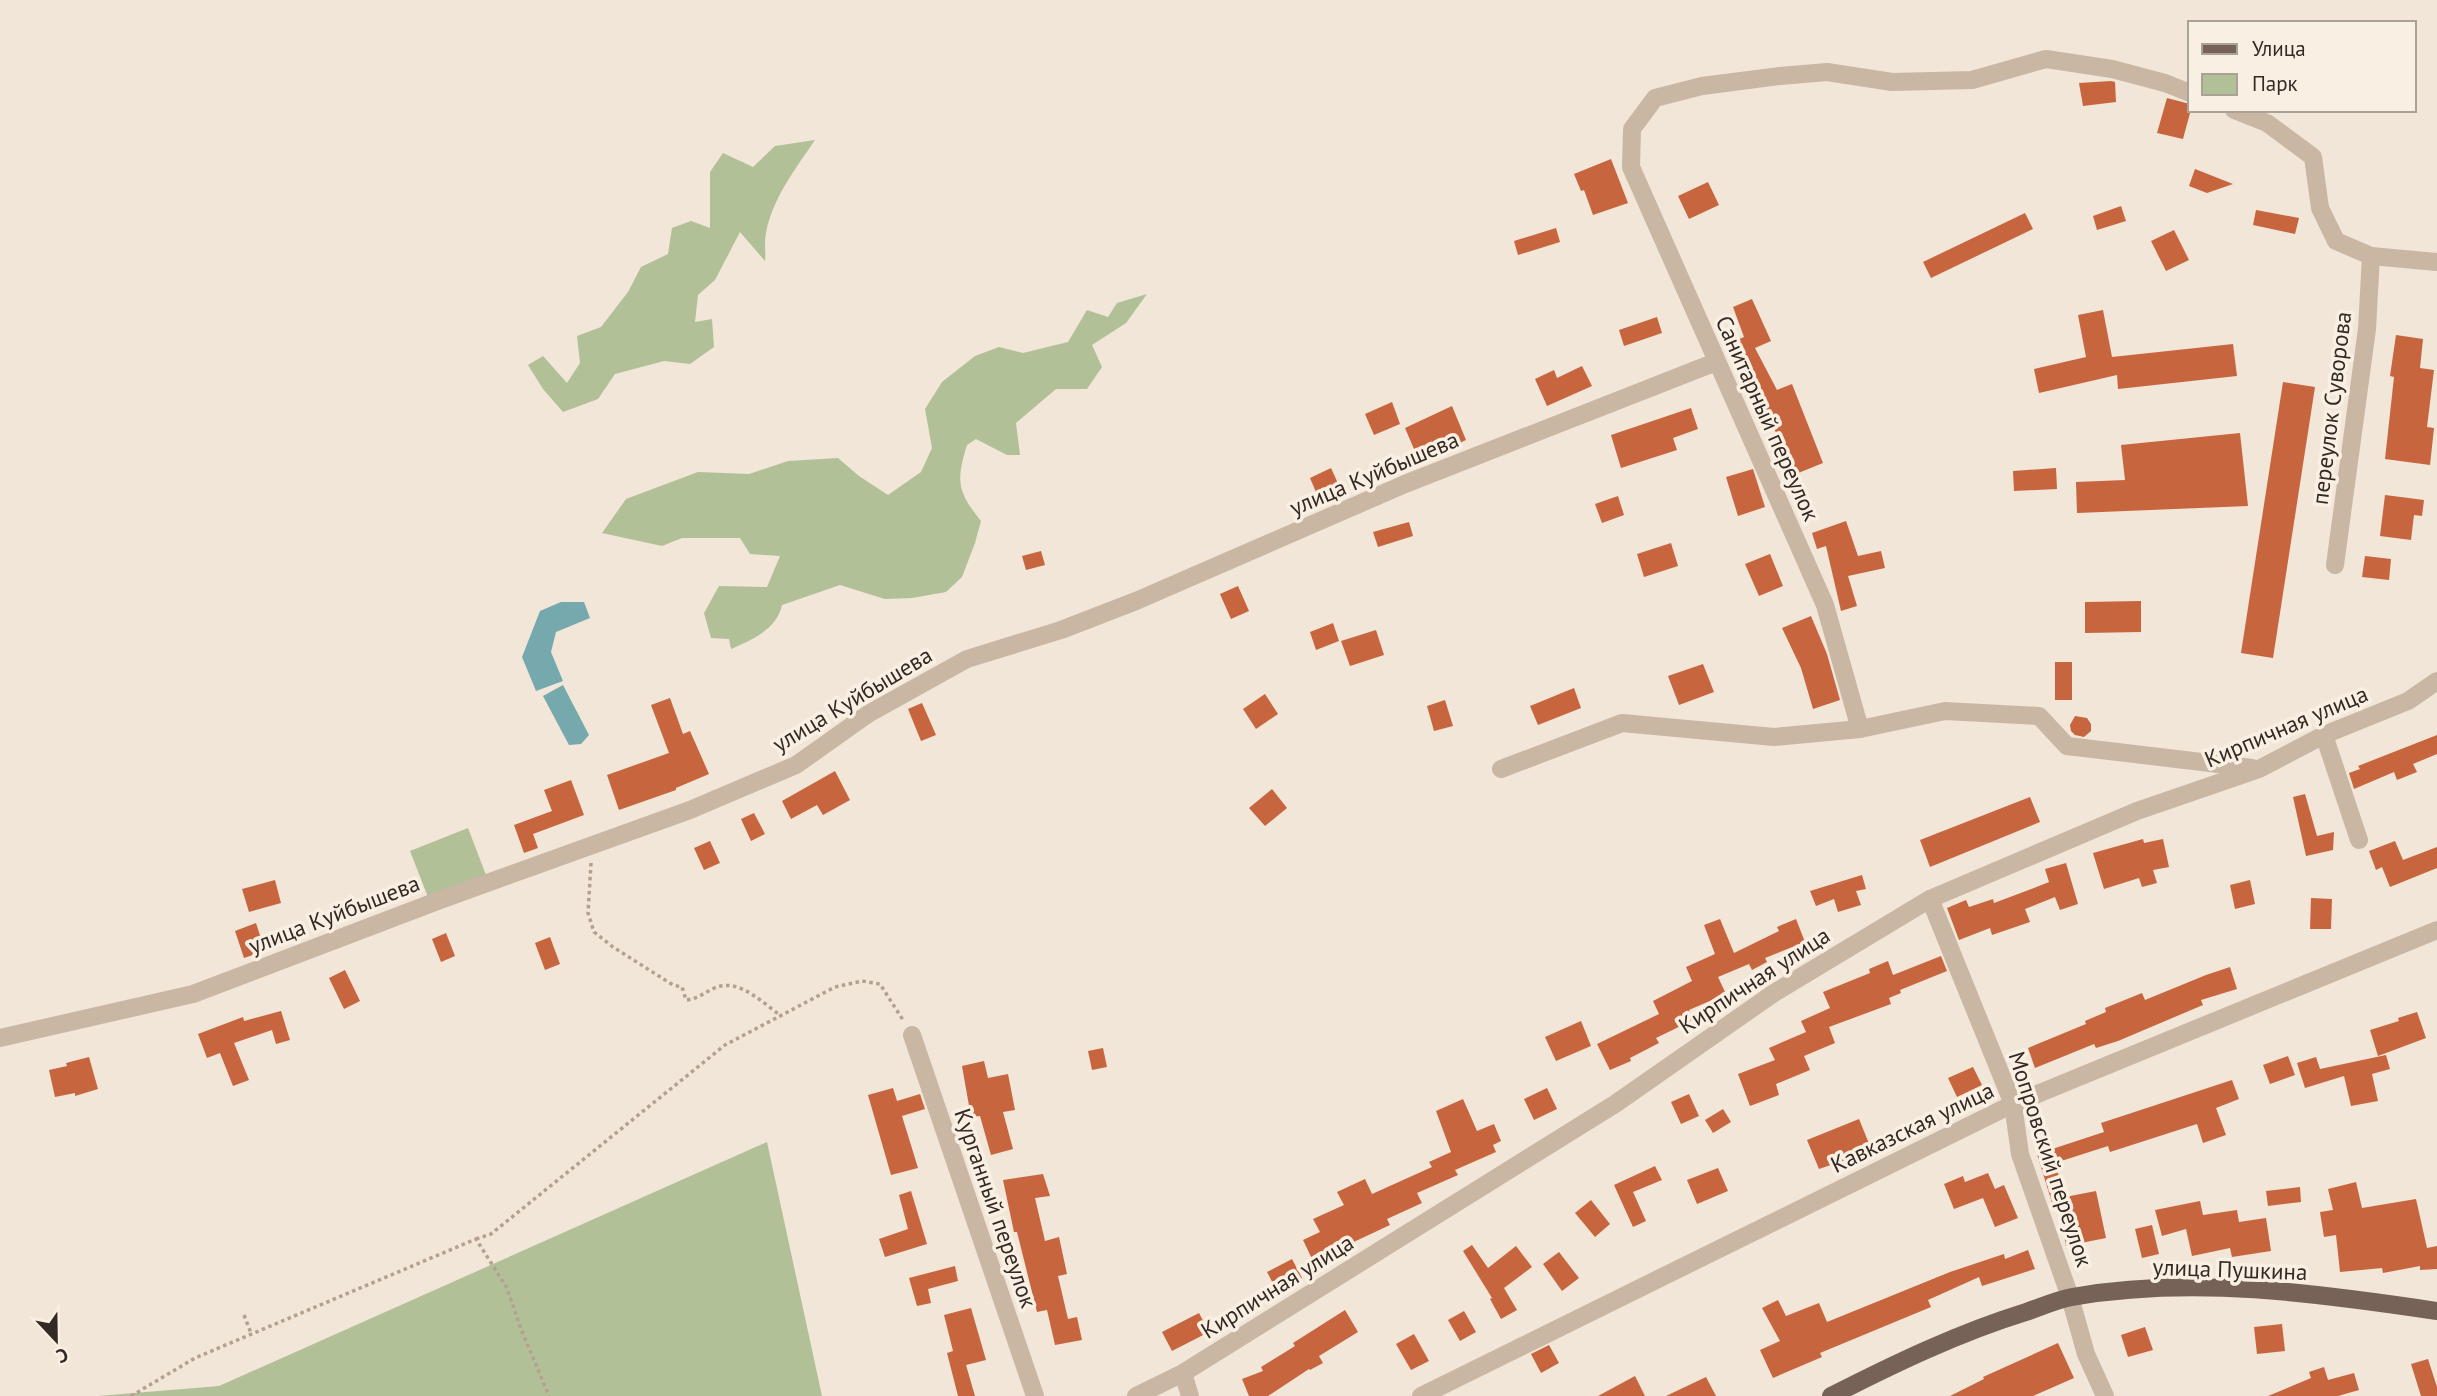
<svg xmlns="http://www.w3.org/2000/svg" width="2437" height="1396" font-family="'PT Sans',sans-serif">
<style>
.green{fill:#b1c097}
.water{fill:#76a9ae}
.building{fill:#c7653f}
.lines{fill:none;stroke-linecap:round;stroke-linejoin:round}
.path{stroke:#b4a08e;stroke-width:3.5;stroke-dasharray:3.5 3.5;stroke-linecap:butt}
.minor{stroke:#c9b6a3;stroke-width:18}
.major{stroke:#766256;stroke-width:18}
.labels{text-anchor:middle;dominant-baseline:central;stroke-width:7;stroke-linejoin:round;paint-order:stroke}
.street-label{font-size:23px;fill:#342a25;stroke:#f9f0e3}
</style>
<rect width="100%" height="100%" fill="#f1e6d7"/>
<g class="green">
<path d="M 815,140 C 796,168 772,199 766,233 C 764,242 766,252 765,261 L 740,232 L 715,280 L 698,295 L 695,322 L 712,319 L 714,347 L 690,364 L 664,361 L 615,374 L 598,399 L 563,412 L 543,389 L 528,365 L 543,356 L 567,383 L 580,363 L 577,336 L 601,327 L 628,292 L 641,267 L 668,254 L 672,228 L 691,221 L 710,228 L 710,172 L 723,153 L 753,167 L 775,146 Z"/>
<path d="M 1147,294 L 1126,323 L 1092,345 L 1102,367 L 1087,389 L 1056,389 L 1016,423 L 1020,455 L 1007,455 L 976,439 L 967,445 C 956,481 957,491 981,521 L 975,543 L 962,577 L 946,592 L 912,598 L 885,599 L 840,585 L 782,605 C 777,629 752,640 731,649 L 729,639 L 711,638 L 704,613 L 719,586 L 767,587 L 780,556 L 750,554 L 740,538 L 682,538 L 662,546 L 602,533 L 626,499 L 698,472 L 749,474 L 788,461 L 838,458 L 859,476 L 888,495 L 921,472 L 932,448 L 925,409 L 942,382 L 975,356 L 999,347 L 1023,353 L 1068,342 L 1087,310 L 1108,317 L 1117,303 Z"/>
<polygon points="468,828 486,875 428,897 410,851"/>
<polygon points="767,1142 822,1396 98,1396 219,1386"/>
</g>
<g class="water">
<polygon points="561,602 584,602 590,618 556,632 551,652 563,681 536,691 522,657 540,611"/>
<polygon points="563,685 589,735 581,744 569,745 543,696"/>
</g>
<g class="building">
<polygon points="2111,81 2115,82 2116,102 2083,106 2079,83"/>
<polygon points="2167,98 2190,104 2190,113 2183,139 2157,133"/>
<polygon points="1611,159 1628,203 1593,215 1584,190 1581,191 1574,174"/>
<polygon points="2195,169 2233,184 2207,193 2189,186"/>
<polygon points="1708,182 1719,205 1689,219 1678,196"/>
<polygon points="2121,206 2126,221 2097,230 2093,216"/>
<polygon points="2256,210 2299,218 2295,234 2253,225"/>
<polygon points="2025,213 2033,229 1931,278 1923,262"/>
<polygon points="1556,228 1560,242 1518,255 1514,241"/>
<polygon points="2174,230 2189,260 2166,271 2151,241"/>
<polygon points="1752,299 1771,341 1755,348 1777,390 1792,384 1823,463 1791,476 1785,461 1788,459 1734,341 1744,337 1733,307"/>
<polygon points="2103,310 2112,357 2233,344 2237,376 2118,389 2117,375 2039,393 2034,369 2086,357 2078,315"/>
<polygon points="1657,317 1662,333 1624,346 1619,330"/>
<polygon points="2396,335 2423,339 2420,368 2434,370 2427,427 2434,428 2430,465 2385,459 2394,377 2390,376"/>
<polygon points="1582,366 1592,386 1547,406 1535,379 1554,370 1557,378"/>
<polygon points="2283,382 2315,387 2273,658 2241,653"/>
<polygon points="1392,402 1400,424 1374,435 1365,414"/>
<polygon points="1452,406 1466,440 1451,447 1449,443 1417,456 1405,428"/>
<polygon points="1691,408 1698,429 1673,438 1677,450 1621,468 1611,435"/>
<polygon points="2240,433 2248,506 2077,513 2076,482 2125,480 2121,445"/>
<polygon points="1331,468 1341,490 1319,499 1310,478"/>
<polygon points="2056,468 2057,489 2014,491 2013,471"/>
<polygon points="1753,469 1765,507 1738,516 1726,477"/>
<polygon points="2385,495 2424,500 2422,516 2414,515 2411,540 2380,536"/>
<polygon points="1618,496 1624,515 1602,523 1595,504"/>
<polygon points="1846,521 1858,556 1881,551 1885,568 1848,576 1857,606 1841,611 1826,546 1817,549 1812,533"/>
<polygon points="1409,522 1413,536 1378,547 1373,532"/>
<polygon points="1671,543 1678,566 1644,577 1637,554"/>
<polygon points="1041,551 1045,565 1026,570 1022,556"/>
<polygon points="1770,554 1783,586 1759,596 1745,564"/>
<polygon points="2365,556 2391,559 2389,580 2362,577"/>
<polygon points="1238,586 1249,611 1231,619 1220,594"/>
<polygon points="2141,601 2141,632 2085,633 2085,602"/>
<polygon points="1811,616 1827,654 1840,700 1813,709 1801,668 1782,628"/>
<polygon points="1333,623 1339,641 1316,650 1310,632"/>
<polygon points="1376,630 1384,655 1350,666 1341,641"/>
<rect x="2055" y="662" width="17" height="38"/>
<polygon points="1703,664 1714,692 1679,705 1668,676"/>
<polygon points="1574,688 1581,708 1538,725 1530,706"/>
<polygon points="1265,694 1278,714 1256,729 1243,709"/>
<polygon points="670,698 683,734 690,731 709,774 676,788 676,790 619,810 607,775 669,753 651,705"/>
<polygon points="1445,700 1453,726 1434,731 1427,706"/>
<polygon points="922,703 936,735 921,741 908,709"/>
<polygon points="2075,716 2087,718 2091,724 2091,731 2084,737 2075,735 2071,731 2070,725"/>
<polygon points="2437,735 2437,754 2413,764 2417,772 2397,780 2394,772 2354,789 2349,773 2360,769 2358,766"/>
<polygon points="835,771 850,800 823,815 817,805 791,819 782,801"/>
<polygon points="571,780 584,815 533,834 538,848 524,853 514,825 552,811 544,790"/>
<polygon points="1272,789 1287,808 1265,826 1249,808"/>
<polygon points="2305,794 2317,836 2334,832 2333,850 2306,856 2293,797"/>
<polygon points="2030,797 2040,822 1930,867 1920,840"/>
<polygon points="754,813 765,834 751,841 741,819"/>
<polygon points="2143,839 2144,843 2163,839 2169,867 2153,870 2157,883 2142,887 2139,878 2104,889 2093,853"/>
<polygon points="710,841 720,863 704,870 694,848"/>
<polygon points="2395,841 2403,860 2437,847 2437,868 2390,887 2382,867 2376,870 2369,851"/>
<polygon points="2066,863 2078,904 2060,910 2055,897 2025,909 2030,922 1992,935 1990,928 1959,940 1947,908 1966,900 1969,907 1993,899 1994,903 2034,888 2049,882 2045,869"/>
<polygon points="1862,875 1866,889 1856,891 1861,905 1838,912 1834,899 1816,906 1810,891"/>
<polygon points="275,880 281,903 249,912 242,889"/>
<polygon points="2250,880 2255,904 2235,909 2230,885"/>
<polygon points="2311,898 2332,899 2331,929 2310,929"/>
<polygon points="1720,919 1734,953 1779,931 1777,927 1796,919 1805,942 1765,958 1767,962 1752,970 1749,964 1718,977 1726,994 1689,1010 1693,1020 1656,1038 1659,1043 1630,1058 1631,1061 1610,1070 1597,1044 1659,1014 1653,1001 1692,981 1686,967 1715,954 1704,925"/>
<polygon points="256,923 265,951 244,958 235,931"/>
<polygon points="446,933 455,956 441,962 432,939"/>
<polygon points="550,937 560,964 545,970 535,943"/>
<polygon points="1941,956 1947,971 1900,990 1901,993 1889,998 1891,1004 1829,1027 1835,1043 1804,1056 1810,1070 1776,1084 1779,1095 1750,1106 1738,1074 1775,1060 1769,1048 1806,1032 1801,1021 1830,1008 1823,992 1870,973 1869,969 1888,961 1893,975"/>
<polygon points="2230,967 2237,989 2201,1000 2203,1005 2118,1041 2096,1048 2094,1044 2035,1068 2028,1048 2086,1024 2085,1021 2106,1012 2105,1008 2142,993 2145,1000 2206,975"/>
<polygon points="345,970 360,1001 344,1009 329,978"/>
<polygon points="281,1011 290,1040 276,1044 272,1030 234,1043 249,1080 233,1086 220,1053 207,1058 198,1034 243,1017 244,1021"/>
<polygon points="2417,1012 2426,1038 2378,1056 2370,1030 2399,1021 2398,1018"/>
<polygon points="1581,1021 1591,1046 1556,1061 1545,1037"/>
<polygon points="1103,1048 1107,1067 1092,1070 1088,1051"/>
<polygon points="2386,1055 2390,1069 2372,1074 2378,1101 2351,1106 2344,1076 2305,1088 2297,1063 2316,1057 2320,1069"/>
<polygon points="2288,1056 2295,1075 2270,1084 2263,1065"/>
<polygon points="89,1057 98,1089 75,1096 75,1093 55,1097 49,1070 67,1066 66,1063"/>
<polygon points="984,1061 988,1078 1008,1074 1015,1110 1003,1112 1013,1149 991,1155 980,1116 971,1117 962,1066"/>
<polygon points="1973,1067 1982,1085 1957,1097 1948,1078"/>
<polygon points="2232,1080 2239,1099 2216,1108 2226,1135 2203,1143 2197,1124 2110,1152 2108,1146 2055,1163 2065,1197 2096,1191 2106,1238 2066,1246 2058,1204 2053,1206 2037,1154 2104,1132 2101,1123"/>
<polygon points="893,1088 897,1101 920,1094 925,1109 902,1116 918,1168 891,1175 868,1095"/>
<polygon points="1547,1088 1557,1109 1534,1120 1524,1099"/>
<polygon points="1689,1094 1699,1116 1681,1124 1671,1102"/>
<polygon points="1463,1099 1477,1131 1494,1124 1501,1141 1493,1145 1496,1152 1455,1170 1458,1175 1417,1193 1422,1203 1387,1219 1390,1225 1313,1261 1303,1240 1320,1232 1313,1219 1344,1205 1337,1192 1365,1179 1372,1194 1432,1167 1429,1162 1451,1152 1436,1111"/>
<polygon points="1723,1109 1731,1122 1713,1133 1705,1120"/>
<polygon points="1859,1119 1872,1151 1819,1169 1807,1140"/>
<polygon points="1655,1166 1662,1180 1633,1192 1646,1221 1633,1227 1614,1185"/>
<polygon points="1718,1168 1728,1191 1697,1204 1687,1180"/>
<polygon points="1988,1173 1995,1189 2004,1185 2018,1218 1995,1227 1983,1198 1954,1209 1944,1184 1963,1176 1965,1182"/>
<polygon points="1043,1174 1050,1196 1035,1198 1045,1241 1059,1237 1067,1274 1058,1276 1068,1319 1077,1317 1082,1340 1055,1345 1047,1310 1037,1312 1017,1232 1014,1232 1003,1180"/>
<polygon points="2356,1182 2362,1208 2416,1199 2427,1248 2437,1246 2437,1269 2420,1270 2420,1266 2383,1273 2382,1268 2340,1272 2336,1235 2324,1237 2320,1212 2333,1210 2328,1189"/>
<polygon points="2300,1187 2301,1202 2268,1206 2266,1191"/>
<polygon points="911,1191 927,1244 885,1257 879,1239 908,1229 899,1195"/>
<polygon points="1591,1200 1610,1224 1595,1237 1575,1213"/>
<polygon points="2200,1201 2203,1215 2237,1210 2239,1222 2266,1218 2271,1251 2232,1257 2230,1248 2192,1256 2186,1229 2162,1236 2155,1210"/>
<polygon points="2152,1225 2159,1254 2142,1258 2135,1229"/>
<polygon points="1472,1245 1488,1268 1516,1246 1532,1267 1504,1288 1517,1310 1501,1319 1490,1299 1492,1298 1463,1251"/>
<polygon points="2028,1250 2035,1269 1982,1286 1979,1277 1928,1300 1931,1307 1820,1353 1822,1357 1773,1378 1760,1350 1780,1341 1762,1308 1778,1300 1786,1316 1819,1303 1827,1322 1950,1272 2004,1254 2005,1259"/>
<polygon points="1559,1252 1579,1278 1562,1291 1543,1264"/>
<polygon points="1292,1259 1302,1278 1277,1291 1267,1272"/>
<polygon points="955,1266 958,1281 928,1289 931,1303 917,1306 909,1278"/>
<polygon points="971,1308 986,1360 966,1365 975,1396 958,1396 947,1353 953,1351 944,1315"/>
<polygon points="1345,1310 1358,1332 1319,1356 1323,1363 1310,1370 1309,1369 1268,1396 1249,1396 1242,1379 1263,1371 1261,1367 1295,1346 1293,1343"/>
<polygon points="1464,1311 1476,1332 1460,1341 1448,1320"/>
<polygon points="1199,1313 1209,1332 1172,1351 1162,1332"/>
<polygon points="2282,1324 2285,1351 2257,1354 2254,1327"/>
<polygon points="2145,1327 2153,1350 2128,1357 2121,1335"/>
<polygon points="1414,1334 1429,1361 1411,1370 1396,1344"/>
<polygon points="2058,1343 2074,1378 2033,1396 1950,1396 1984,1379 1983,1377"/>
<polygon points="1549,1345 1559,1363 1541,1373 1531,1354"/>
<polygon points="2428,1359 2437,1387 2437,1396 2421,1396 2411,1364"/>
<polygon points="2324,1367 2328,1380 2354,1373 2359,1390 2338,1396 2268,1396 2311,1378 2309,1372"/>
<polygon points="1635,1376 1645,1396 1598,1396"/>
<polygon points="1706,1377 1716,1396 1666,1396"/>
</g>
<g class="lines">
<g class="path">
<path d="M 591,863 L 588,913 L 594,932 L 613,947 L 673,985 L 682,987 L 686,1000 C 698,999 706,991 717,987 C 740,979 763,1003 781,1016"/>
<polyline points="476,1239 491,1234 725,1045 835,987 862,981 880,984 903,1020"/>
<polyline points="244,1315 251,1333"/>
<polyline points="131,1396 195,1358 476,1239 507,1288 521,1329 549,1396"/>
</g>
<g class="minor">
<polyline points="2234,110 2267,123 2313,157 2320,208 2336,241 2371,256 2437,262"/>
<polyline points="2335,565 2367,329 2371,256"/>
<polyline points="1860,729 1825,605 1631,167 1632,129 1655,98 1702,86 1780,76 1827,72 1892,82 1972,80 2046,59 2112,69 2165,83 2190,93"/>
<polyline points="2324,735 2359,840"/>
<polyline points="1501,769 1622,723 1774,737 1860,729 1945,711 2039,716 2067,746 2252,768"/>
<polyline points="1930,899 2013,1104 2020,1154 2070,1297 2086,1354 2105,1396"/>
<polyline points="912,1035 1035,1396"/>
<polyline points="0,1038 193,994 440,900 690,810 796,765 868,714 967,659 1061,630 1136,601 1405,484 1716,362"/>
<polyline points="1183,1373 1190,1396"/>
<polyline points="1136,1396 1183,1373 1615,1104 1774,993 1930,899 2137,811 2259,769 2324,735 2408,701 2437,681"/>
<polyline points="1421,1396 2013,1104 2437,930"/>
</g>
<path class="major" d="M 1831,1396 C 1894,1364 1958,1333 2026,1312 C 2041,1307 2056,1300 2072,1297 C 2192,1276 2317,1293 2437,1311"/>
</g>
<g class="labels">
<g class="street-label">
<text transform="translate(2331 408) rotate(-83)">переулок Суворова</text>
<text transform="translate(1768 418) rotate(66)">Санитарный переулок</text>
<text transform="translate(1374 473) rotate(-23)">улица Куйбышева</text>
<text transform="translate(852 699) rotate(-31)">улица Куйбышева</text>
<text transform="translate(2286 726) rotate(-23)">Кирпичная улица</text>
<text transform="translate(334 914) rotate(-21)">улица Куйбышева</text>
<text transform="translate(1754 980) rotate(-33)">Кирпичная улица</text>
<text transform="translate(1912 1127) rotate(-26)">Кавказская улица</text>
<text transform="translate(2051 1159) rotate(72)">Мопровский переулок</text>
<text transform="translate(996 1208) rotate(71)">Курганный переулок</text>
<text transform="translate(2230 1269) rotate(2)">улица Пушкина</text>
<text transform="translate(1277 1286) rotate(-32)">Кирпичная улица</text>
</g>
</g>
<rect x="2188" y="21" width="228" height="91" fill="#f9f0e3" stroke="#aaa197" stroke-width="2"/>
<rect x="2202" y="44" width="35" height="10" fill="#766256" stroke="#aaa197" stroke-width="2"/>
<text x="2252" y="56" font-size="21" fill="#342a25">Улица</text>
<rect x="2202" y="74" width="35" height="21" fill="#b1c097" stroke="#aaa197" stroke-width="2"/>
<text x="2252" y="91" font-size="21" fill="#342a25">Парк</text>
<g transform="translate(56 1340) rotate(158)" stroke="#f9f0e3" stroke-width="5" paint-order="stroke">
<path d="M0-5L12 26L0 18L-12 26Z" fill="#342a25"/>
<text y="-10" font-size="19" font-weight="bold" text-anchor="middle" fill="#342a25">С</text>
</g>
</svg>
